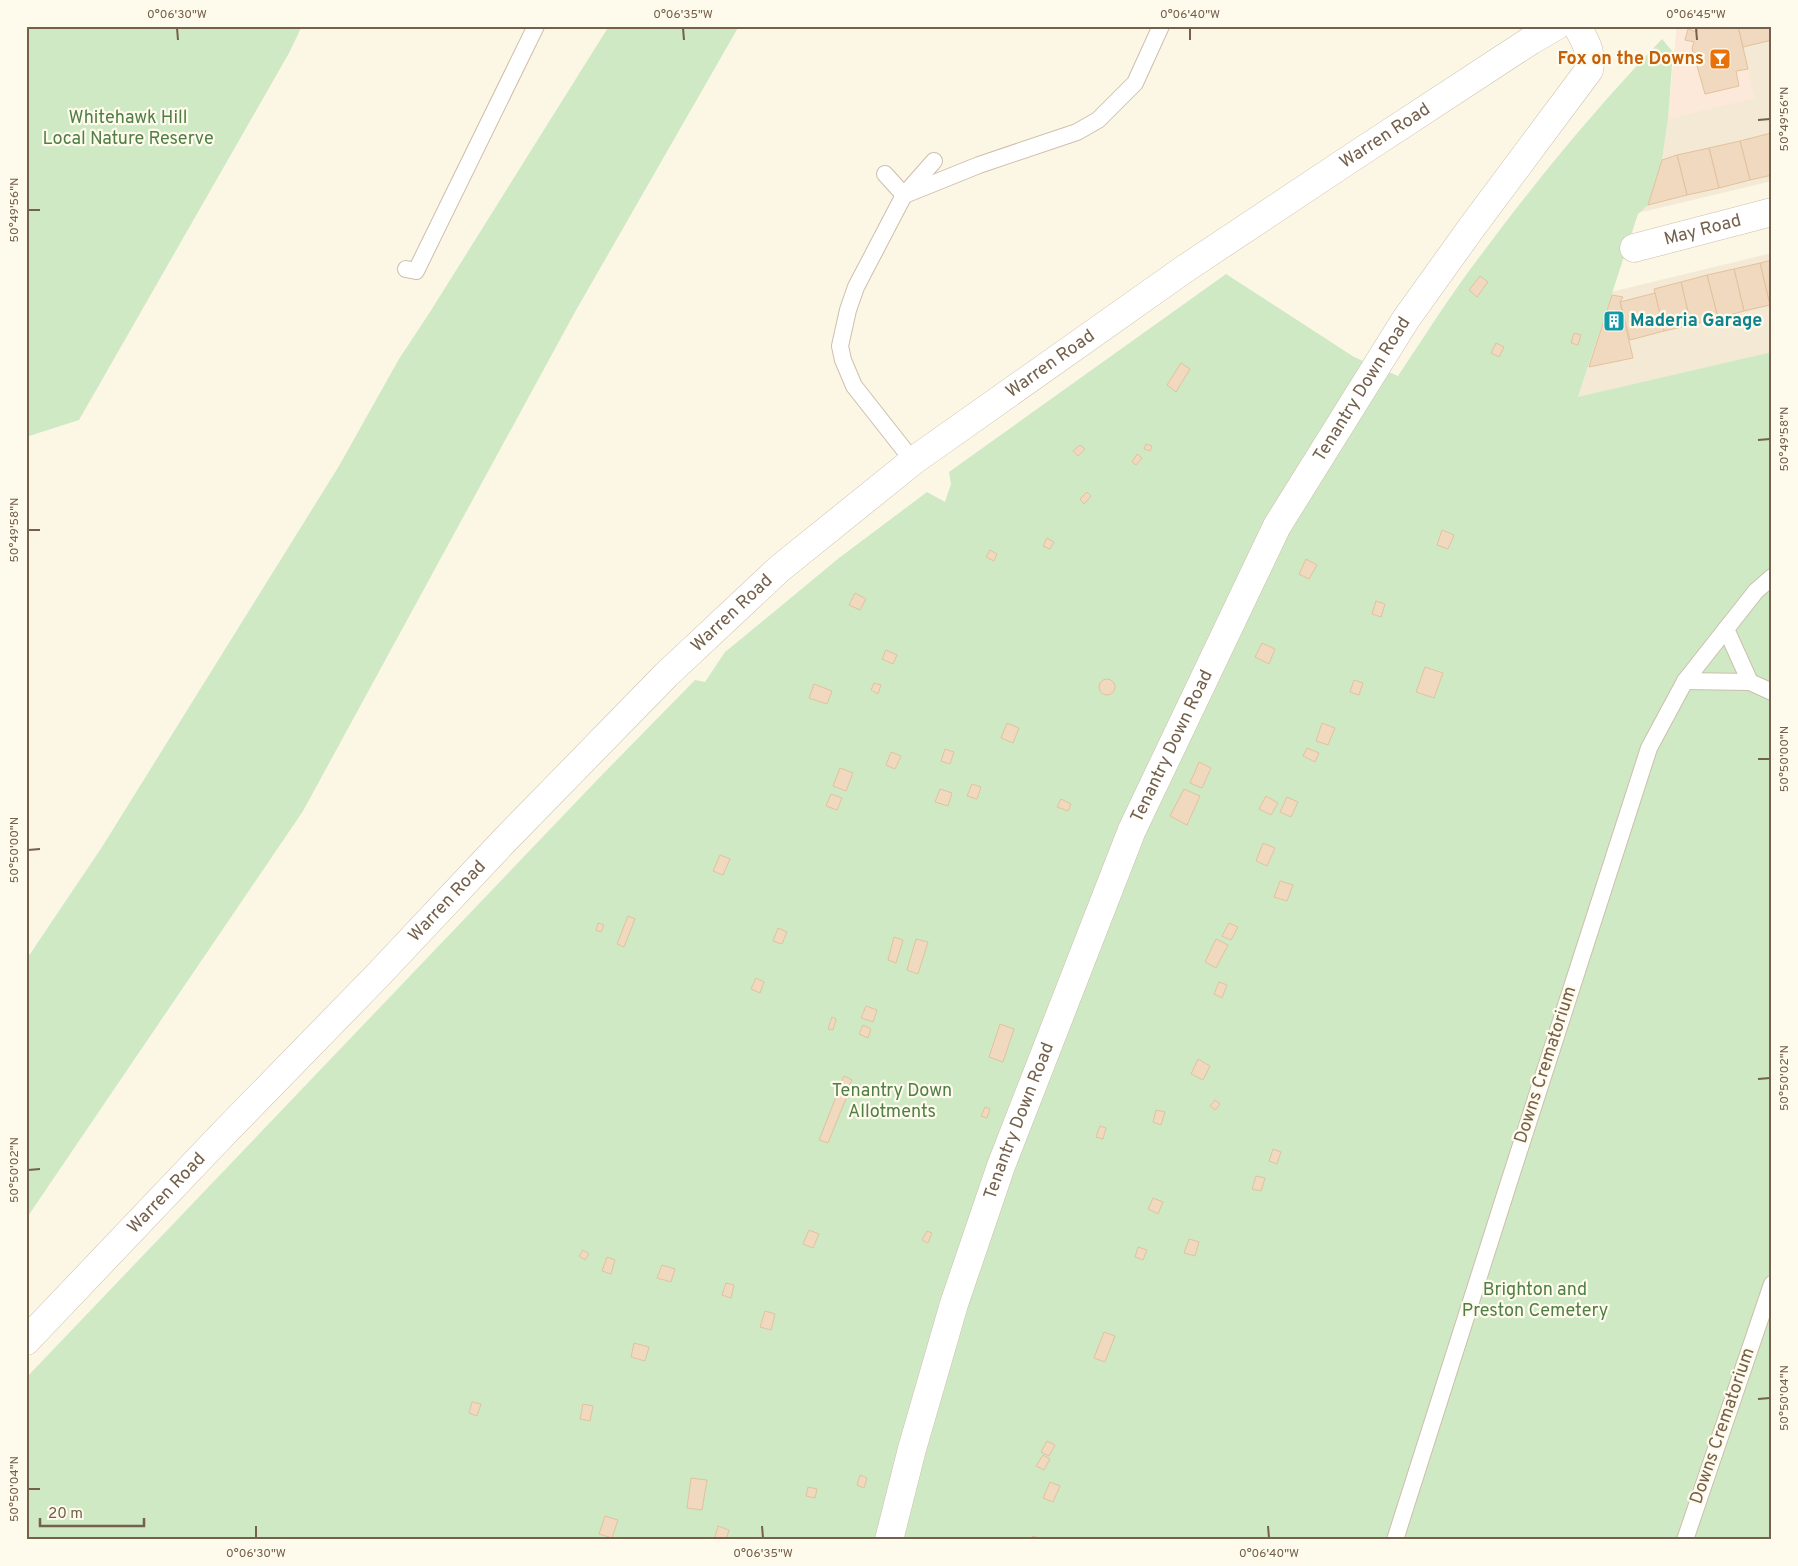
<svg xmlns="http://www.w3.org/2000/svg" width="1798" height="1566" font-family="Overpass,sans-serif">
<style>
.residential{fill:#f3e9d4}
.commercial{fill:#fce9d9}
.green{fill:#cee9c4}
.building{fill:#f0d9be;stroke:#e2c29f}
.lines{fill:none;stroke-linecap:round;stroke-linejoin:round}
.service-casing{stroke:#cdbfac;stroke-width:18}
.minor-casing{stroke:#cdbfac;stroke-width:29}
.tertiary-casing{stroke:#cdbfac;stroke-width:29}
.service{stroke:#fff;stroke-width:16}
.minor{stroke:#fff;stroke-width:28}
.tertiary{stroke:#fff;stroke-width:28}
.ticks{fill:none;stroke:#74604b;stroke-width:2}
.labels{text-anchor:middle;dominant-baseline:central;stroke-width:4.5;stroke-linejoin:round;paint-order:stroke}
.food-label{font-size:18px;font-weight:bold;fill:#c56008;stroke:#fefaec;text-anchor:end}
.park-label{font-size:18px;fill:#4f7f46;stroke:#fefaec}
.street-label{font-size:18px;fill:#74604b;stroke:#fefaec}
.culture-label{font-size:18px;font-weight:bold;fill:#0d838f;stroke:#fefaec;text-anchor:start}
.neatline{fill:none;stroke:#74604b;stroke-width:2}
.ticks-label{font-size:12px;text-anchor:middle;fill:#74604b}
</style>
<rect width="100%" height="100%" fill="#fcf6e5"/>
<g class="residential">
<polygon points="1677,26 1772,26 1772,181 1638,213 1648,205 1662,160 1668,119"/>
<polygon points="1772,253 1772,352 1578,398 1611,292"/>
</g>
<polygon class="commercial" points="1677,26 1738,26 1755,98 1668,119"/>
<g class="green">
<polygon points="26,26 302,26 289,53 79,420 26,437"/>
<polygon points="609,26 739,26 575,312 303,811 26,1219 26,960 102,847 339,466 399,359 430,312"/>
<path d="M 1662,39 L 1673,52 L 1668,119 L 1662,160 L 1648,205 L 1638,214 L 1578,397 L 1772,352 L 1772,1540 L 26,1540 L 26,1378 L 600,777 L 695,680 L 705,682 L 725,652 L 741,639 L 839,558 L 927,492 L 945,502 L 951,484 L 949,472 L 1226,274 L 1354,357 L 1398,376 C 1426,334 1453,291 1484,251 C 1539,177 1598,106 1662,39 Z"/>
</g>
<g class="building">
<polygon points="1699,26 1738,26 1748,69 1736,71 1739,86 1705,94 1692,48 1694,42 1685,40 1688,29 1697,32"/>
<polygon points="1738,26 1772,26 1772,40 1743,47"/>
<polygon points="1771,133 1772,175 1750,180 1740,141"/>
<polygon points="1740,141 1750,180 1719,188 1709,148"/>
<polygon points="1709,148 1719,188 1687,195 1677,155"/>
<polygon points="1677,155 1687,195 1648,205 1662,160"/>
<polygon points="1772,260 1772,305 1770,305 1760,263"/>
<polygon points="1760,263 1770,305 1744,311 1734,269"/>
<polygon points="1734,269 1744,311 1718,318 1707,275"/>
<polygon points="1707,275 1718,318 1691,325 1681,282"/>
<polygon points="1480,276 1488,282 1477,297 1469,290"/>
<polygon points="1681,282 1691,325 1664,331 1654,289"/>
<polygon points="1655,293 1664,331 1630,340 1620,302"/>
<polygon points="1612,295 1623,297 1620,302 1633,358 1589,367"/>
<polygon points="1574,333 1581,335 1578,345 1571,343"/>
<polygon points="1496,343 1504,347 1499,357 1491,353"/>
<polygon points="1181,363 1190,369 1176,392 1167,385"/>
<polygon points="1146,444 1152,446 1150,451 1144,449"/>
<polygon points="1080,445 1085,449 1078,456 1073,451"/>
<polygon points="1137,454 1142,458 1136,465 1132,462"/>
<polygon points="1087,492 1091,496 1084,504 1080,499"/>
<polygon points="1442,530 1454,535 1448,549 1437,545"/>
<polygon points="1047,538 1054,542 1050,549 1043,546"/>
<polygon points="990,550 997,554 994,561 986,557"/>
<polygon points="1306,559 1317,565 1309,579 1299,574"/>
<polygon points="855,593 866,599 860,610 849,605"/>
<polygon points="1376,601 1385,604 1381,617 1372,614"/>
<polygon points="1262,643 1275,649 1269,664 1255,657"/>
<polygon points="886,650 897,655 893,664 882,659"/>
<polygon points="1425,667 1443,673 1434,698 1416,692"/>
<circle cx="1107" cy="687" r="8"/>
<polygon points="1354,680 1363,683 1359,695 1350,692"/>
<polygon points="874,683 881,685 878,694 871,690"/>
<polygon points="814,684 832,691 827,704 809,698"/>
<polygon points="1007,723 1019,728 1013,743 1001,738"/>
<polygon points="1322,723 1335,728 1328,745 1316,741"/>
<polygon points="1307,748 1319,753 1315,762 1303,756"/>
<polygon points="945,749 954,752 950,764 941,761"/>
<polygon points="891,752 901,756 895,769 886,765"/>
<polygon points="1199,762 1211,768 1202,788 1190,783"/>
<polygon points="840,768 853,773 846,791 833,786"/>
<polygon points="972,784 981,787 977,799 967,796"/>
<polygon points="940,789 952,793 948,806 935,802"/>
<polygon points="1184,789 1200,796 1187,825 1170,816"/>
<polygon points="831,794 842,798 837,810 826,806"/>
<polygon points="1266,796 1278,803 1271,815 1259,809"/>
<polygon points="1287,797 1298,802 1291,817 1280,812"/>
<polygon points="1061,799 1071,804 1068,811 1057,807"/>
<polygon points="1263,843 1275,848 1267,866 1256,861"/>
<polygon points="720,855 730,859 723,875 713,871"/>
<polygon points="1280,881 1293,885 1287,901 1274,897"/>
<polygon points="628,916 635,919 624,947 617,944"/>
<polygon points="598,923 604,925 601,932 596,930"/>
<polygon points="1229,923 1238,927 1231,940 1222,936"/>
<polygon points="778,928 787,932 782,944 773,941"/>
<polygon points="894,937 903,940 896,963 888,960"/>
<polygon points="916,939 928,942 918,974 907,970"/>
<polygon points="1216,939 1228,945 1216,968 1205,962"/>
<polygon points="756,978 764,982 760,993 751,989"/>
<polygon points="1219,982 1227,985 1222,998 1214,994"/>
<polygon points="866,1006 877,1010 873,1022 861,1018"/>
<polygon points="832,1017 836,1019 833,1030 828,1029"/>
<polygon points="1000,1024 1014,1029 1003,1062 989,1057"/>
<polygon points="863,1025 871,1029 868,1038 859,1034"/>
<polygon points="1198,1059 1210,1066 1203,1080 1191,1074"/>
<polygon points="844,1076 852,1080 846,1091 839,1087"/>
<polygon points="838,1092 847,1096 828,1143 819,1140"/>
<polygon points="1215,1100 1220,1104 1215,1110 1210,1106"/>
<polygon points="985,1107 990,1109 987,1118 981,1116"/>
<polygon points="1156,1110 1165,1112 1161,1125 1153,1122"/>
<polygon points="1100,1126 1106,1128 1103,1139 1096,1137"/>
<polygon points="1273,1149 1281,1152 1277,1164 1269,1161"/>
<polygon points="1256,1176 1265,1178 1261,1191 1252,1189"/>
<polygon points="1153,1198 1163,1202 1158,1214 1148,1209"/>
<polygon points="809,1230 819,1234 813,1248 803,1244"/>
<polygon points="927,1231 932,1233 928,1243 922,1240"/>
<polygon points="1189,1239 1199,1242 1195,1256 1184,1253"/>
<polygon points="1138,1247 1147,1250 1143,1260 1135,1257"/>
<polygon points="583,1250 589,1254 585,1260 579,1256"/>
<polygon points="607,1257 615,1260 611,1274 602,1271"/>
<polygon points="662,1265 675,1269 671,1282 657,1278"/>
<polygon points="726,1283 734,1285 731,1298 722,1295"/>
<polygon points="765,1311 775,1314 771,1330 760,1327"/>
<polygon points="1104,1332 1115,1336 1105,1362 1094,1358"/>
<polygon points="634,1343 649,1347 645,1361 631,1357"/>
<polygon points="472,1402 481,1404 477,1416 469,1413"/>
<polygon points="583,1404 593,1406 590,1421 580,1419"/>
<polygon points="1047,1441 1055,1445 1049,1456 1041,1452"/>
<polygon points="1043,1455 1050,1459 1044,1470 1036,1466"/>
<polygon points="860,1475 867,1478 864,1488 857,1485"/>
<polygon points="691,1478 707,1480 702,1510 687,1508"/>
<polygon points="1050,1482 1060,1486 1053,1502 1043,1498"/>
<polygon points="808,1487 817,1489 815,1498 806,1496"/>
<polygon points="605,1516 618,1520 612,1538 599,1534"/>
<polygon points="718,1526 729,1530 726,1540 714,1540"/>
<polygon points="1033,1536 1043,1540 1031,1540"/>
</g>
<g class="lines">
<g class="service-casing">
<g id="service">
<polyline points="885,174 904,195"/>
<polyline points="907,194 979,165 1077,132 1098,120 1135,83 1161,26"/>
<polyline points="406,269 416,271 536,26"/>
<polyline points="913,461 854,386 843,360 840,346 848,310 856,287 904,195 934,161"/>
<polyline points="1685,681 1750,682 1772,692"/>
<polyline points="1750,682 1726,629 1756,591 1772,577"/>
<polyline points="1395,1540 1510,1179 1649,748 1685,681 1726,629"/>
<polyline points="1685,1540 1772,1284"/>
</g>
</g>
<g class="minor-casing">
<g id="minor">
<path id="s1" d="M 1634,248 L 1772,212"/>
<path id="s2" d="M 889,1540 L 912,1449 L 954,1304 L 1001,1166 L 1132,830 L 1277,526 L 1406,319 L 1472,227 L 1589,70 C 1593,53 1585,41 1577,26"/>
</g>
</g>
<g class="tertiary-casing">
<g id="tertiary">
<path id="s3" d="M 26,1341 L 223,1134 L 379,974 L 503,842 L 666,675 L 779,569 L 913,461 L 1186,268 L 1362,151 L 1530,41 L 1556,26"/>
</g>
</g>
<use href="#service" class="service"/>
<use href="#minor" class="minor"/>
<use href="#tertiary" class="tertiary"/>
</g>
<path class="ticks" d="M 177,28 L 178,40M 683,28 L 684,40M 1190,28 L 1190,40M 1696,28 L 1697,40M 1758,120 L 1770,119M 28,210 L 40,210M 1758,440 L 1770,439M 28,530 L 40,530M 1758,759 L 1770,759M 28,850 L 40,849M 1758,1079 L 1770,1078M 28,1170 L 40,1169M 1758,1399 L 1770,1398M 28,1489 L 40,1489M 256,1526 L 256,1538M 762,1526 L 763,1538M 1268,1526 L 1269,1538"/>
<defs>
<g id="bar-square" transform="scale(1.125)"><rect x="-9" y="-9" width="18" height="18" rx="4" fill="#e8710a" stroke="#fefaec"/><path d="M-6-5H6L.8 .8V4.5H3.5V6h-7V4.5H-.8V.8Z" fill="#fff"/></g>
<g id="building-square" transform="scale(1.125)"><rect x="-9" y="-9" width="18" height="18" rx="4" fill="#0f9aa8" stroke="#fefaec"/><path d="M-4-6H4V6H1V3H-1V6H-4ZM-2.5-4.3h1.7v1.8h-1.7ZM.8-4.3h1.7v1.8H.8ZM-2.5-1h1.7V.8h-1.7ZM.8-1h1.7V.8H.8Z" fill="#fff"/></g>
</defs>
<g fill-rule="evenodd">
<use href="#bar-square" x="1720" y="59"/>
<use href="#building-square" x="1614" y="321"/>
</g>
<g class="labels">
<g class="food-label">
<text x="1704" y="59">Fox on the Downs</text>
</g>
<g class="park-label">
<text x="128" y="118">Whitehawk Hill<tspan x="128" dy="21">Local Nature Reserve</tspan></text>
<text x="892" y="1091">Tenantry Down<tspan x="892" dy="21">Allotments</tspan></text>
<text x="1535" y="1290">Brighton and<tspan x="1535" dy="21">Preston Cemetery</tspan></text>
</g>
<g class="street-label">
<text stroke="none"><textPath href="#s3" startOffset="1824">Warren Road</textPath></text>
<text stroke="none"><textPath href="#s1" startOffset="71">May Road</textPath></text>
<text stroke="none"><textPath href="#s3" startOffset="1419">Warren Road</textPath></text>
<text stroke="none"><textPath href="#s2" startOffset="1249">Tenantry Down Road</textPath></text>
<text stroke="none"><textPath href="#s3" startOffset="1014">Warren Road</textPath></text>
<text stroke="none"><textPath href="#s2" startOffset="844">Tenantry Down Road</textPath></text>
<text stroke="none"><textPath href="#s3" startOffset="609">Warren Road</textPath></text>
<text transform="translate(1546 1065) rotate(-72)">Downs Crematorium</text>
<text stroke="none"><textPath href="#s2" startOffset="439">Tenantry Down Road</textPath></text>
<text stroke="none"><textPath href="#s3" startOffset="204">Warren Road</textPath></text>
<text transform="translate(1723 1426) rotate(-71)">Downs Crematorium</text>
</g>
<g class="culture-label">
<text x="1630" y="321">Maderia Garage</text>
</g>
</g>
<rect width="1798" height="1566" fill="none" stroke="#fefaec" stroke-width="55"/>
<path d="M40 1518v8h104v-8" fill="none" stroke="#74604b" stroke-width="2.5"/>
<text x="48" y="1518" font-size="15" fill="#74604b" stroke="#fefaec" stroke-width="4" paint-order="stroke">20 m</text>
<rect x="28" y="28" width="1742" height="1510" class="neatline"/>
<g class="ticks-label">
<text x="177" y="18">0°06'30"W</text>
<text x="683" y="18">0°06'35"W</text>
<text x="1190" y="18">0°06'40"W</text>
<text x="1696" y="18">0°06'45"W</text>
<text transform="translate(1784 119) rotate(-90)" y="4">50°49'56"N</text>
<text transform="translate(14 210) rotate(-90)" y="4">50°49'56"N</text>
<text transform="translate(1784 439) rotate(-90)" y="4">50°49'58"N</text>
<text transform="translate(14 530) rotate(-90)" y="4">50°49'58"N</text>
<text transform="translate(1784 759) rotate(-90)" y="4">50°50'00"N</text>
<text transform="translate(14 850) rotate(-90)" y="4">50°50'00"N</text>
<text transform="translate(1784 1078) rotate(-90)" y="4">50°50'02"N</text>
<text transform="translate(14 1170) rotate(-90)" y="4">50°50'02"N</text>
<text transform="translate(1784 1398) rotate(-90)" y="4">50°50'04"N</text>
<text transform="translate(14 1489) rotate(-90)" y="4">50°50'04"N</text>
<text x="256" y="1557">0°06'30"W</text>
<text x="763" y="1557">0°06'35"W</text>
<text x="1269" y="1557">0°06'40"W</text>
</g>
</svg>
